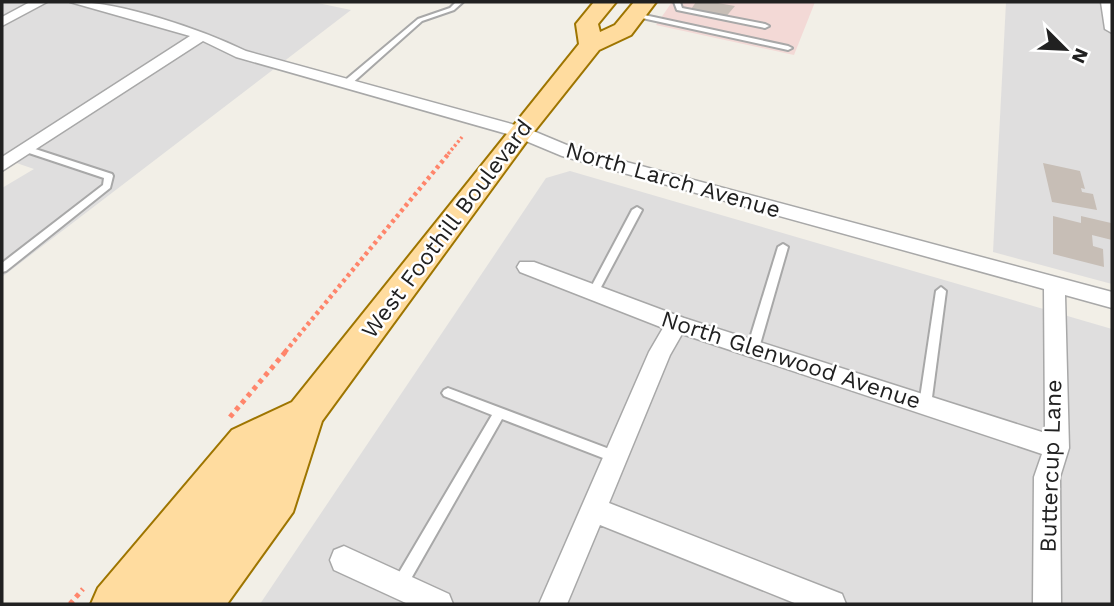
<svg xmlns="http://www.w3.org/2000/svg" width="1114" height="606" font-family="'Work Sans',sans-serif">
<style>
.residential{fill:#dfdede}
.commercial{fill:#f3d9d6}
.building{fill:#c7beb6}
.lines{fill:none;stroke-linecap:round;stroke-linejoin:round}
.service-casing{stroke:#a8a8a8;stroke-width:4}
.minor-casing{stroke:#a8a8a8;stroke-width:3}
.primary-casing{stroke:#9e7500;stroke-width:4}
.path-far2{stroke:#ff856b;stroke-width:3.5;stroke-dasharray:2.5 2.5;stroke-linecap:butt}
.path-far1{stroke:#ff856b;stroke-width:4.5;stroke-dasharray:3.5 3.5;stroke-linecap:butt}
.path{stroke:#ff856b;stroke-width:5;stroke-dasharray:4.5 4.5;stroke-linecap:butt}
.service{fill:#fff;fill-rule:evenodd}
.minor{fill:#fff;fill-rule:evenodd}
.primary{fill:#ffdc9f;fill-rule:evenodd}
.labels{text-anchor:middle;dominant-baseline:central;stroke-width:5;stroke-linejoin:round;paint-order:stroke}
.street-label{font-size:23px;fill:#212121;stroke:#fff}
</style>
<rect width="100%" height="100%" fill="#f2efe7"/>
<g class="residential">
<polygon points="2,2 313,2 351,10 2,277 2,188 34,169 2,158"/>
<polygon points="1006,2 1112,2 1112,284 993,252"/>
<polygon points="570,171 1112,329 1112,604 260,604 546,178"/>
</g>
<polygon class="commercial" points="672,2 815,2 794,55 656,25"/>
<g class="building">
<polygon points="696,2 712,2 735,6 724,19 689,12"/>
<polygon points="1043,163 1080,171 1085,189 1081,188 1082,192 1093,194 1097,210 1052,202"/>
<polygon points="1053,216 1081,223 1081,216 1111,223 1112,240 1092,235 1093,246 1103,249 1104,267 1053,254"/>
</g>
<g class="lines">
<g class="service-casing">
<g id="service">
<polygon points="456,2 463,2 454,10 422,21 349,86 343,86 343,82 418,19 450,8"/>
<polygon points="674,2 680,2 682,8 765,24 769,26 765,28 677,10"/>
<polygon points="635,13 788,46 792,48 788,50 633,16 633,14"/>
<polygon points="26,146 112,174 113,176 110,188 6,271 2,272 2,263 103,185 104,178 23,151 22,149"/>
<polygon points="637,207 642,210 599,291 594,295 590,294 589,291 632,210"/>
<polygon points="783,244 788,247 759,348 757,351 749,351 747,348 778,247"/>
<polygon points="941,287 946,291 931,405 929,409 925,410 921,409 919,405 936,291"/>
<polygon points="448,388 620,453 622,457 620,461 616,463 502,419 404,591 399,593 394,591 392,586 394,581 492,415 444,396 442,393 444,390"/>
</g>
</g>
<g class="minor-casing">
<g id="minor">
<polygon points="30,2 47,2 2,26 2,17"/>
<path d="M 70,2 C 117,0 203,30 246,51 L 526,128 L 574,148 L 1112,292 L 1112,308 L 1065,295 L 1069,448 L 1060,477 L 1061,604 L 1033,604 L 1034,477 L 1042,454 L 682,334 L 670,355 L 609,503 L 842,594 L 846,604 L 797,604 L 600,525 L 567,604 L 539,604 L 649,352 L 663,328 L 520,272 L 517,267 L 520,262 L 534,262 L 684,318 L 1045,433 L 1044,289 L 562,156 L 514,136 L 236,57 L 203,41 L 2,171 L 2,157 L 190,36 Z"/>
<polygon points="1101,2 1112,2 1112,33 1105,29"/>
<polygon points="344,546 449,594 453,604 408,604 334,570 330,560 334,550"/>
</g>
</g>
<g class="primary-casing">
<polygon id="primary" points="594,2 616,2 598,24 600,32 615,25 634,2 656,2 631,35 599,50 529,138 322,421 293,512 227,604 91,604 98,588 232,430 292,402 579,44 576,24"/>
</g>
<polyline class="path-far2" points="448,154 462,137"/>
<polyline class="path-far1" points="285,352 450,152"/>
<g class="path">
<polyline points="230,417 287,350"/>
<polyline points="70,604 83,589"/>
</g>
<use href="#service" class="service"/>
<use href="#minor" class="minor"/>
<use href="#primary" class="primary"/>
</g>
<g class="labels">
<g class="street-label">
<text transform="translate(673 180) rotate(16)">North Larch Avenue</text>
<text transform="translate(447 229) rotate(-53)">West Foothill Boulevard</text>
<text transform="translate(791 360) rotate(18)">North Glenwood Avenue</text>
<text transform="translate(1051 466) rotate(-88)">Buttercup Lane</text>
</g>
</g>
<rect width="1114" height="606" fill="none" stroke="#212121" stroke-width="7"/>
<g transform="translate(1065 49) rotate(114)" stroke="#ffffff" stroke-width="5" paint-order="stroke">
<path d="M0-5L12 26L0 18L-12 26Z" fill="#212121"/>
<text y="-10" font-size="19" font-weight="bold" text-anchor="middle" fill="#212121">N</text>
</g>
</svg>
